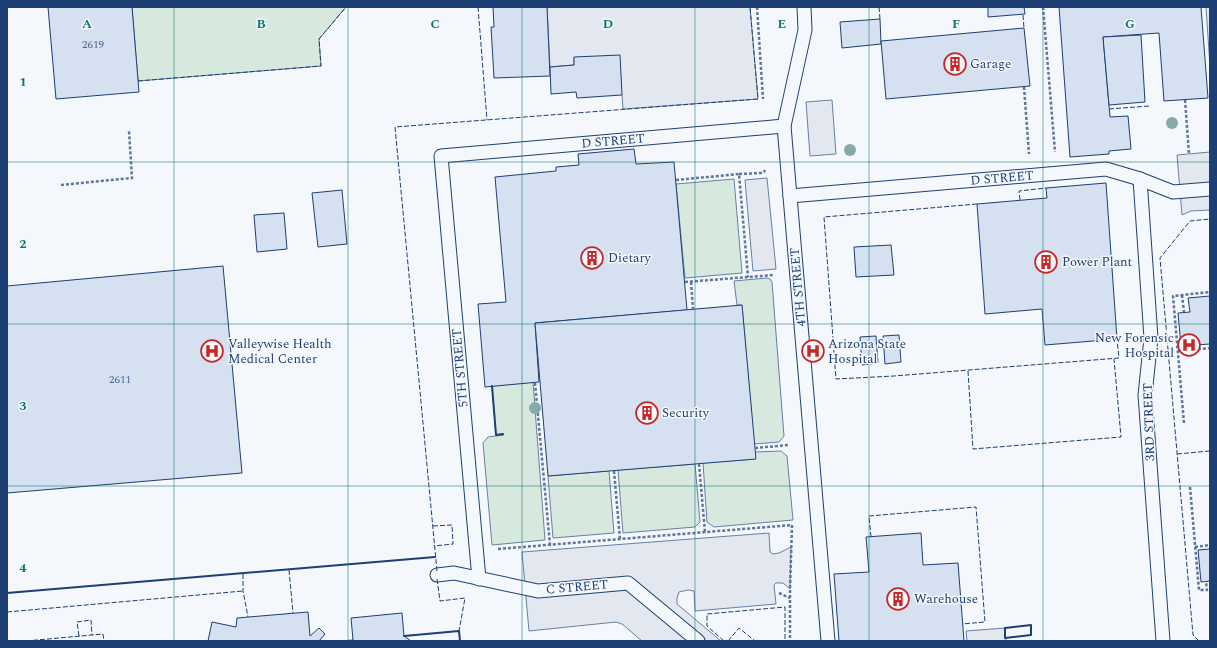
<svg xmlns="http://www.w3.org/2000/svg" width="1217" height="648" font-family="Spectral,serif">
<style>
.green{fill:#d7e8df;stroke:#687fa3}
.parking{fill:#e3e8f0;stroke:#687fa3}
.building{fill:#d5e0f0;stroke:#1d3f73}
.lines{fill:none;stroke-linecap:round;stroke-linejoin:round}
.lane-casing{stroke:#1d3f73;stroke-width:15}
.path{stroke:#5e769c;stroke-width:2.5;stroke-dasharray:3 2;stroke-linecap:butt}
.lane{stroke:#f4f7fb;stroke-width:13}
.fence{stroke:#1d3f73;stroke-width:1;stroke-dasharray:5 2;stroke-linecap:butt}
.wall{stroke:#1d3f73;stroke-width:2}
.tree{fill:#86aba6}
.grid{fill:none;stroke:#0f766e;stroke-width:1;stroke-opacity:0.55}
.labels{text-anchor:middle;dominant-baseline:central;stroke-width:3;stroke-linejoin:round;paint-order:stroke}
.number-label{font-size:11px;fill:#4b6792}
.poi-label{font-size:13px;fill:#1d3f73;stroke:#f4f7fb;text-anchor:start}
.street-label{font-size:13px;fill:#1d3f73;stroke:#f4f7fb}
.grid-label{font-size:13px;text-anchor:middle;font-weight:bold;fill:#0f766e;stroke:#f4f7fb;stroke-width:3;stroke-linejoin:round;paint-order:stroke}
</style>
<rect width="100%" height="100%" fill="#f4f7fb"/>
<g class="green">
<polygon points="132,7 346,7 319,39 321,66 138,81"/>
<polygon points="734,179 742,273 685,278 676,184"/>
<polygon points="767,278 770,279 772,282 784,436 779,442 754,444 742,305 737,305 734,281"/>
<polygon points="533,382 545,540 492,545 483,443 488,437 504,435 503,434 496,435 492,386"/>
<polygon points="781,451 787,456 793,520 714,527 707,522 703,463 755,459 755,452"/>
<polygon points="695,464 700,522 695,527 623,533 618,470"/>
<polygon points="609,471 614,533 553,538 548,476"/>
</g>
<g class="parking">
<polygon points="547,7 750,7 758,99 623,109 622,95 574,57 574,65 550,67"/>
<polygon points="1206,7 1210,7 1210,67"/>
<polygon points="832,100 836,154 810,156 806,102"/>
<polygon points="1210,152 1210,210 1191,211 1182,215 1177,155"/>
<polygon points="767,178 776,269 753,271 745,180"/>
<polygon points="769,533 770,552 773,554 779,553 791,547 790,589 783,583 776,583 774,585 776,604 695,611 694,591 688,590 679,592 677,598 677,604 721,641 642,641 622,624 616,622 529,631 522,552"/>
<polygon points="1005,628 1006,641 967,641 966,631"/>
</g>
<g class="building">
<polygon points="48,7 132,7 139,92 56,99"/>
<polygon points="493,7 547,7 550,76 494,78 491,27 494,27"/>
<polygon points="988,7 1024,7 1025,14 988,17"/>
<polygon points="1059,7 1201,7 1208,98 1164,101 1159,33 1103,37 1110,117 1128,116 1131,149 1109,151 1109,154 1070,157"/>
<polygon points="880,19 881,44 842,48 840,22"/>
<polygon points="1024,28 1030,86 886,99 881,41"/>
<polygon points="1141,35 1145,102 1109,105 1103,37"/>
<polygon points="620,55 622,95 577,98 576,92 551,94 550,67 574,65 574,57"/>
<polygon points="634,149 636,164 674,162 687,310 535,323 539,382 485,387 478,304 506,302 495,177 556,171 556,167 579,165 578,154"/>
<polygon points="1106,183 1117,339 1045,345 1042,309 985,314 977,204 1047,198 1046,188"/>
<polygon points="342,190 347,244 318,247 312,193"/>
<polygon points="284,213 287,249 257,252 254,215"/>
<polygon points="891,245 894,275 856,277 854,247"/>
<polygon points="223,266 242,473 7,493 7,286"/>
<polygon points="1210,296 1210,344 1181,346 1178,313 1190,312 1188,298"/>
<polygon points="742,305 756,459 548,476 535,323"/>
<polygon points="899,335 901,362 885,364 883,336"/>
<polygon points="876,336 878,363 862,365 860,337"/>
<polygon points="921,533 923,565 958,563 964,641 839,641 834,574 869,572 866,537"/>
<polygon points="1210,549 1210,581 1201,582 1198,550"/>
<polygon points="308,612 310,636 319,628 325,634 319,641 208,641 212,622 236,627 237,618"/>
<polygon points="402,613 404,636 411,641 340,641 353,640 351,618"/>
</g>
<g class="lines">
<g class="lane-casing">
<g id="lane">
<polyline points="804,7 805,30 784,126 828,641"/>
<polyline points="1140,179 1151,338 1145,395 1163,641"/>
<polyline points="790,196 1106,169 1140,179 1173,192 1210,189"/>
<polyline points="437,575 454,573 538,591 628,583 698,641"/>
<polyline points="479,579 441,156 784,126"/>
</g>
</g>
<g class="path">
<polyline points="757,7 763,99"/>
<polyline points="1043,7 1055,152"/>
<polyline points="1024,87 1029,154"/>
<polyline points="1185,100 1189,154"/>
<polyline points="739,174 761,173 764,172 765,170"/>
<polyline points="676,180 739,174 748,277"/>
<polyline points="61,185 132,178 129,131"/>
<polyline points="685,282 774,275"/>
<polyline points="691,282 693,309"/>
<polyline points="1182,295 1184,312"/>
<polyline points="1178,351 1210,348"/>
<polyline points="535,383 550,545"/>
<polyline points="1184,423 1173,296 1210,292"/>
<polyline points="755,448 789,445"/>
<polyline points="699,464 705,532"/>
<polyline points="614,471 620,539"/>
<polyline points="1190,487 1199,590 1207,590 1206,582"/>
<polyline points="1195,547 1210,545"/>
<polyline points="498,549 792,525 790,589 790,641"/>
<polyline points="779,593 790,598"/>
</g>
<use href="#lane" class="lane"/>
<g class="fence">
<polyline points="478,7 487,120"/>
<polyline points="879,7 880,19"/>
<polyline points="1023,15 1024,28"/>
<polyline points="138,81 321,66 319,39 346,7"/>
<polyline points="1109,109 1149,106"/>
<polyline points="1020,200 1019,191 1046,188"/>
<polyline points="977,204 824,217 836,379 894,376 1119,358 1117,339"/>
<polyline points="968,371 973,449 1121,437 1114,359"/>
<polyline points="1177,454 1210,451"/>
<polyline points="433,526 452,525 453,544 434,546"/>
<polyline points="871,537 869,516 976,507 985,622 962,624"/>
<polyline points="289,570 293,613"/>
<polyline points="437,571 395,127 758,99 750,7"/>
<polyline points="243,574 243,591 248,617"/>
<polyline points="437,579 440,601 465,598 459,631"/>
<polyline points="7,612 243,591"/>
<polyline points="79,636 77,622 91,620 92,635"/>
<polyline points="26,641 103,634 104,641"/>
<polyline points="724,641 707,626 707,614 785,607 785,641"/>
<polyline points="728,641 739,628 755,641"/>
<polyline points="1199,641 1193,635 1160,258 1190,221 1210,219"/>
</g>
<g class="wall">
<polyline points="492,386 496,435 503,434"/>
<polyline points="7,593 435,557"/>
<polygon points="1031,625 1031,635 1005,638 1005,628"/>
<polyline points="404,636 459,631 460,641"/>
</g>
</g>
<g class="tree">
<circle cx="1172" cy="123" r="6"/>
<circle cx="850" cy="150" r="6"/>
<circle cx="535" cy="408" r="6"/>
</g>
<path class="grid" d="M 174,7 L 174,641M 348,7 L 348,641M 522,7 L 522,641M 695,7 L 695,641M 869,7 L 869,641M 1043,7 L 1043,641M 7,162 L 1210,162M 7,324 L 1210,324M 7,486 L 1210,486"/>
<defs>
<g id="building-ring" transform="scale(1.15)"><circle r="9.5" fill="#f4f7fb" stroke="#c62828" stroke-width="1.5"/><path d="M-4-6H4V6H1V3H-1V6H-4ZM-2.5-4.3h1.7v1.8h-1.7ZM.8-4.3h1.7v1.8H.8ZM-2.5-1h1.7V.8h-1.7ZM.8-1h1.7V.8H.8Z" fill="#c62828"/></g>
<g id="hospital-ring" transform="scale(1.15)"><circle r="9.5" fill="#f4f7fb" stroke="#c62828" stroke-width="1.5"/><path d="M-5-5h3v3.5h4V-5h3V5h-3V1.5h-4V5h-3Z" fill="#c62828"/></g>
</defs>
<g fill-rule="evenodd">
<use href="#building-ring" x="955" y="64"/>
<use href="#building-ring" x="592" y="258"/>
<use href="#building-ring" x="1046" y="262"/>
<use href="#hospital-ring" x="1189" y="345"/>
<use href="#hospital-ring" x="212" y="351"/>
<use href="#hospital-ring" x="813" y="351"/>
<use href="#building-ring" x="647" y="413"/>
<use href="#building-ring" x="898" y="599"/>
</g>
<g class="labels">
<g class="number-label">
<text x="93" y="44">2619</text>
<text x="120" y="379">2611</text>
</g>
<g class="poi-label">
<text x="970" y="64">Garage</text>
<text x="608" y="258">Dietary</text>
<text x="1062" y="262">Power Plant</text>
<text x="1174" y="338" text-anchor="end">New Forensic<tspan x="1174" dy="15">Hospital</tspan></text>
<text x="228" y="344">Valleywise Health<tspan x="228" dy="15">Medical Center</tspan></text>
<text x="828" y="344">Arizona State<tspan x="828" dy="15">Hospital</tspan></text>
<text x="662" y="413">Security</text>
<text x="914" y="599">Warehouse</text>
</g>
<g class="street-label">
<text transform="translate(613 141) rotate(-5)">D STREET</text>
<text transform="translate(1002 178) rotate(-5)">D STREET</text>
<text transform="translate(798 287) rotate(-95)">4TH STREET</text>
<text transform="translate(460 368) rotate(-95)">5TH STREET</text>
<text transform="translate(1149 422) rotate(-92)">3RD STREET</text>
<text transform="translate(577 587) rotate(-5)">C STREET</text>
</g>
</g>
<g class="grid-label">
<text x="87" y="28">A</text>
<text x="261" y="28">B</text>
<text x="435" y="28">C</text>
<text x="608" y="28">D</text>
<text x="782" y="28">E</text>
<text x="956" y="28">F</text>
<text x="1130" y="28">G</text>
<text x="23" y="86">1</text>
<text x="23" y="248">2</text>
<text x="23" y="410">3</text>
<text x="23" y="572">4</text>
</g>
<rect width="1217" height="648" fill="none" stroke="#1d3f73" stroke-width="16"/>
</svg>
